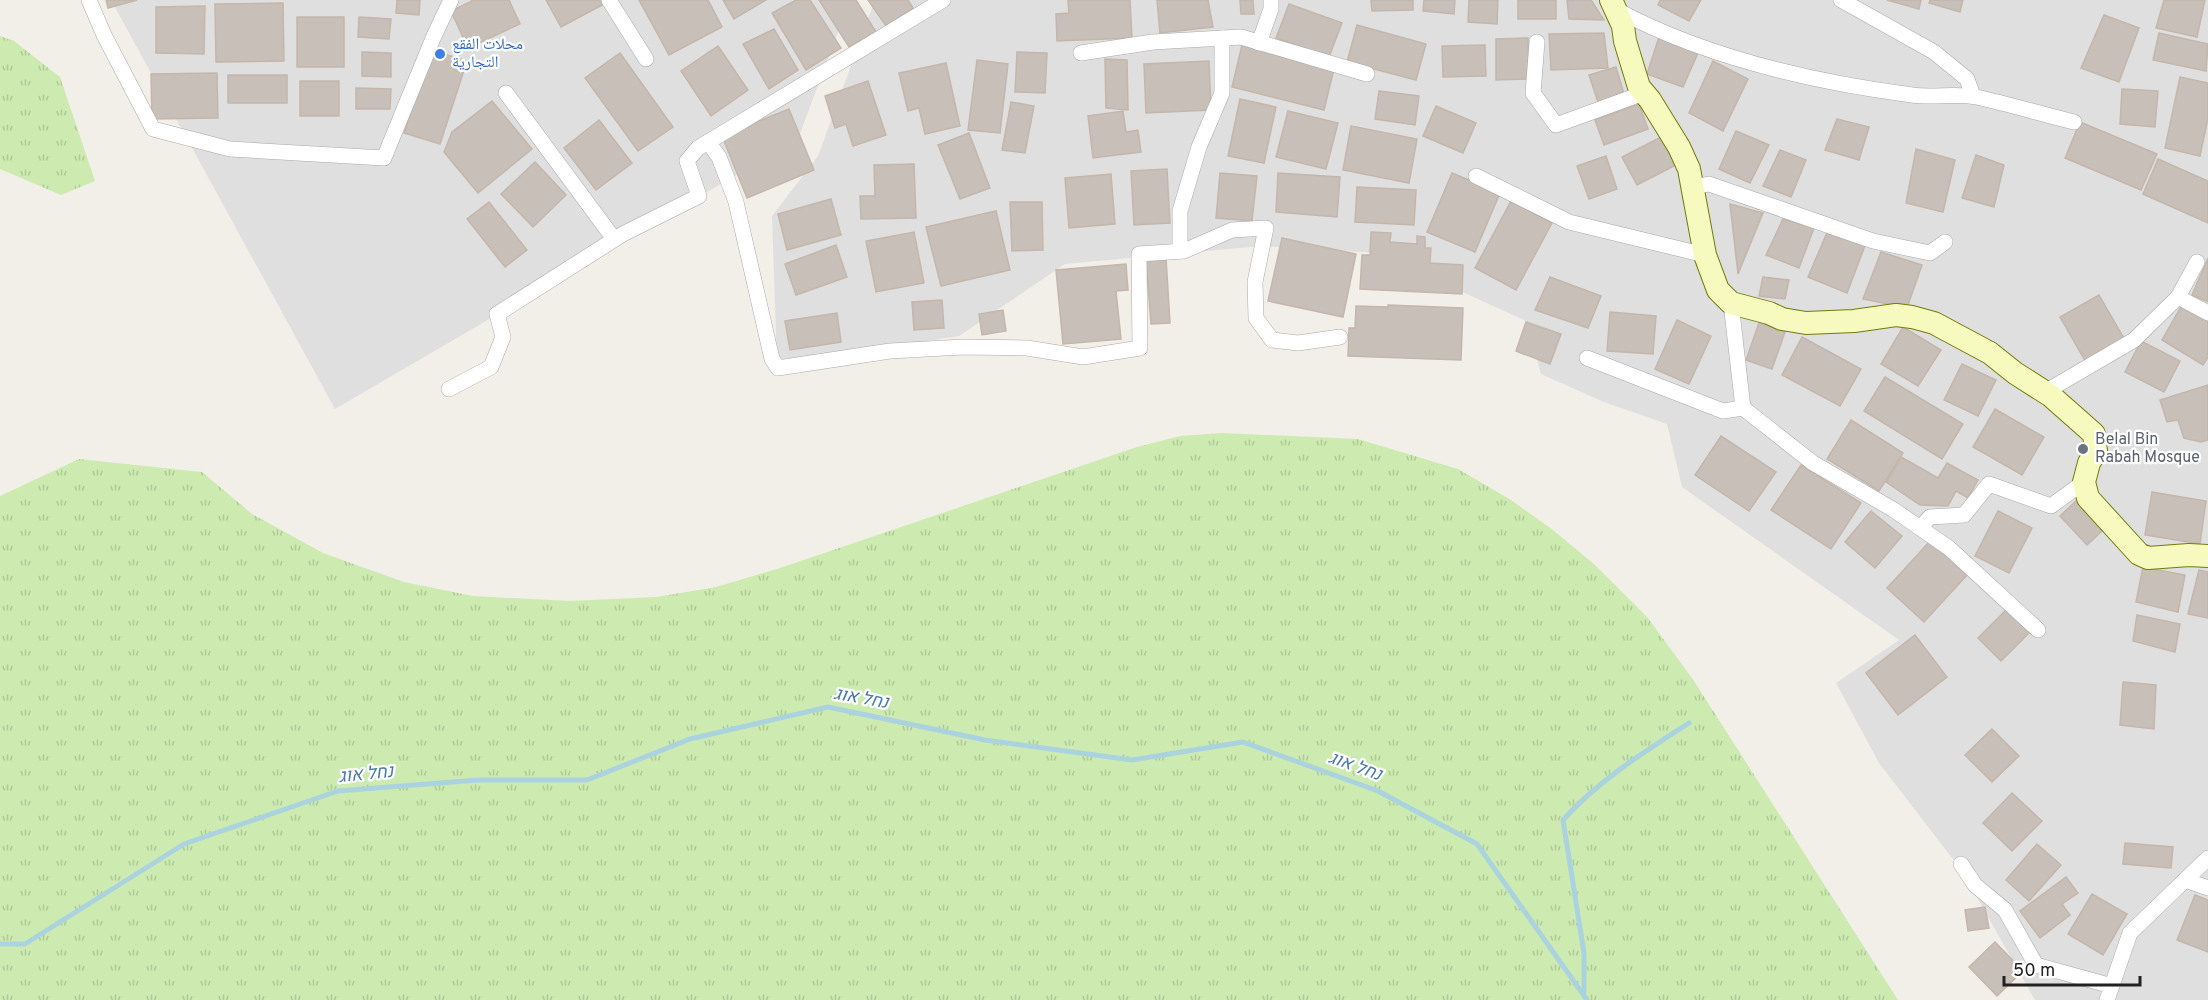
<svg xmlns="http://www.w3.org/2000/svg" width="2208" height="1000" font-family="Overpass,'Noto Naskh Arabic',Heebo,sans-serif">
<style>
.residential{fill:#e0dfdf}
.grass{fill:url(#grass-tufts)}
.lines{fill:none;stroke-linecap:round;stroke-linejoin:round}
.stream{stroke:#aad3df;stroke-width:5}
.building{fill:#c7bfb8;stroke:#c4b6ab;stroke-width:1.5}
.street-casing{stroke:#a9a9a9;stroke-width:16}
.secondary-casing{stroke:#707d05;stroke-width:24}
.street{stroke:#fff;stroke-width:15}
.secondary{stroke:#f7fabf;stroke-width:22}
.shop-dot{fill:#3f7fe0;stroke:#fff;stroke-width:2}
.worship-dot{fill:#6b7280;stroke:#fff;stroke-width:2}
.labels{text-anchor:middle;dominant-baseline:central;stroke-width:4.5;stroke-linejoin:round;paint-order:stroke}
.shop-label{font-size:16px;fill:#366cbe;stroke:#fff;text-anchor:start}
.worship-label{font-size:16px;fill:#5b616d;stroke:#fff;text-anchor:start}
.water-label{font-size:18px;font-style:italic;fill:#4a7aab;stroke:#fff}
</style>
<defs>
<pattern id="grass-tufts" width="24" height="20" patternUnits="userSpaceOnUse" patternTransform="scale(1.5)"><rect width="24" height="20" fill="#cdebb0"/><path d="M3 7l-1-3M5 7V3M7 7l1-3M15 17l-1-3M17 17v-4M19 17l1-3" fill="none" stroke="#b0c997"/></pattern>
</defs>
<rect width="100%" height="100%" fill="#f2efe9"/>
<g class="residential">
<polygon points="111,0 850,0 798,139 335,409"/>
<polygon points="875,0 2208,0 2208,1000 2035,1000 1962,871 1879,763 1836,683 1899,640 1682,487 1667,424 1604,402 1541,374 1526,321 1377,253 1261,246 1065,264 959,336 777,364 772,216 818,156"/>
</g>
<g class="grass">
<polygon points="0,36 14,41 60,77 95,181 61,195 0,169"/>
<polygon points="1222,433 1358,439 1458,469 1511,500 1553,530 1594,564 1648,618 1694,681 1898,1000 0,1000 0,496 79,459 202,472 252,514 323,553 404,582 473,596 569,601 656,597 716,587 780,568 1137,447 1180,436"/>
</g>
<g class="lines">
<g class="stream">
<polyline points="0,944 25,944 184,844 338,791 478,780 587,780 690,739 828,707 985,740 1132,760 1243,742 1378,791 1477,844 1587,1000"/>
<path d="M 1584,993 L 1584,953 L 1563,820 C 1599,780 1644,752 1689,723"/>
</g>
</g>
<g class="building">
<polygon points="106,0 137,0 108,8"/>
<polygon points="397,0 420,0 419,15 396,13"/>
<polygon points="472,0 509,0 520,24 468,48 451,11 472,1"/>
<polygon points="546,0 604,0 606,3 561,27"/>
<polygon points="639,0 708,0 722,27 669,55"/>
<polygon points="723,0 766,0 734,19"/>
<polygon points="796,0 810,0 841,48 806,70 772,13"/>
<polygon points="819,0 856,0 876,32 849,47"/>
<polygon points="868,0 908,0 913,8 886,26"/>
<polygon points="1068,0 1130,0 1132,38 1057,41 1056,14 1069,13"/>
<polygon points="1157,0 1208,0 1213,27 1160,33"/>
<polygon points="1240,0 1253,0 1254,14 1241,14"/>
<polygon points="1371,0 1413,0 1413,10 1372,11"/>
<polygon points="1424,0 1455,0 1454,14 1423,11"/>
<polygon points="1469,0 1498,0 1497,24 1468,22"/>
<rect x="1518" y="0" width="38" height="19"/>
<polygon points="1567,0 1591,0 1604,20 1569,19"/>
<polygon points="1660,0 1701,0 1689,21 1658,5"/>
<polygon points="1887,0 1921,0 1919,9"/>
<polygon points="1930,0 1963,0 1960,12 1929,3"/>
<polygon points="2164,0 2205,0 2197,37 2156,28"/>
<polygon points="283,3 284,61 216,62 215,4"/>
<polygon points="1289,4 1342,23 1329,57 1276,38"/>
<polygon points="205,6 204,54 156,53 156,7"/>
<polygon points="2104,15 2139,28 2119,82 2081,68"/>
<rect x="297" y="17" width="47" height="50"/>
<polygon points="359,17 391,19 389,39 358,37"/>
<polygon points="1357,25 1426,44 1416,80 1347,62"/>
<polygon points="774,29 798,70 769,89 743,44"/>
<polygon points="1604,33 1608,68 1551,70 1549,34"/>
<polygon points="2159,33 2208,44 2206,71 2153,60"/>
<polygon points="1659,37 1698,53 1683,87 1647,74"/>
<polygon points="1528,38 1529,79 1496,80 1496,39"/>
<polygon points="1242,45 1334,69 1324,110 1232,87"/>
<polygon points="1485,45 1486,76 1443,77 1442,46"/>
<polygon points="718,46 748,90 711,116 681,71"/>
<polygon points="431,50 467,61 440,144 404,133"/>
<polygon points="362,52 391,53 391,77 362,76"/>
<polygon points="1017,52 1047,53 1045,93 1015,92"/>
<polygon points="620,53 673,127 638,151 585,78"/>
<polygon points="1105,59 1127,60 1128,110 1106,108"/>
<polygon points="977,60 1008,64 1000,133 968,130"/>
<polygon points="1209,61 1211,110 1146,113 1144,64"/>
<polygon points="1713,61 1748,79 1723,131 1689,113"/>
<polygon points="946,63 960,126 925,134 919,108 908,111 899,73"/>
<polygon points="1616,67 1624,94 1598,102 1589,75"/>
<polygon points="217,73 218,118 152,119 151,74"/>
<rect x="228" y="75" width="59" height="28"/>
<polygon points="2180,77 2208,83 2208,118 2200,156 2165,148"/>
<rect x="300" y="81" width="39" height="35"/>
<polygon points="868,81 886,135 853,146 846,124 835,128 825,96"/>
<polygon points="356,88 391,89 390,109 356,109"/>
<polygon points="2122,89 2158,91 2155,127 2120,124"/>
<polygon points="1379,91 1419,96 1415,125 1375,119"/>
<polygon points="1240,99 1276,107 1264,163 1228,156"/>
<polygon points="492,101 532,149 478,193 444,152 452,132"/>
<polygon points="1011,102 1034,106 1025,153 1002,150"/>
<polygon points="1639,104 1648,129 1604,145 1595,120"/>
<polygon points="1436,106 1476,123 1463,153 1423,136"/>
<polygon points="789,109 814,170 747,198 722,136"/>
<polygon points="1123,111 1126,132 1138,130 1141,152 1093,158 1088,116"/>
<polygon points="1288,111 1338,123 1326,169 1276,157"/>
<polygon points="1837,119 1869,127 1859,160 1825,150"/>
<polygon points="599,120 632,163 596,190 564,148"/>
<polygon points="2080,122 2157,154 2141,190 2065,158"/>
<polygon points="1351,126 1417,139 1409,183 1343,170"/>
<polygon points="1736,131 1769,145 1750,183 1719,169"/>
<polygon points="969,133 990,188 960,199 938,145"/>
<polygon points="1663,136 1678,164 1637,185 1622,157"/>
<polygon points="1916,149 1955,160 1943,212 1906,203"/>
<polygon points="1780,150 1806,160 1791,197 1763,186"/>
<polygon points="1976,155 2004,165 1994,207 1962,198"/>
<polygon points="1606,156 1617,189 1589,199 1577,166"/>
<polygon points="2158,159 2208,181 2208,223 2143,194"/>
<polygon points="535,162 566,195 533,227 501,194"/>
<polygon points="914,164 916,218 861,219 860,196 875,196 874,165"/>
<polygon points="1167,169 1170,223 1134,225 1131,171"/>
<polygon points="1220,173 1257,176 1252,221 1216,218"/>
<polygon points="1278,173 1340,177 1337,217 1276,212"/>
<polygon points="1452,173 1500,193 1475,252 1427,232"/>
<polygon points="1111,174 1115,224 1069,228 1065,178"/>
<polygon points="1357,187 1416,190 1414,225 1355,222"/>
<polygon points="831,199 841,235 787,250 778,214"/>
<polygon points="1511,201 1552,223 1516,290 1475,268"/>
<polygon points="489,202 527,250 505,267 467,219"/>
<polygon points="1010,202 1042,202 1043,250 1012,251"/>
<polygon points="1730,204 1763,213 1738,274"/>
<polygon points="996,211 1010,270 941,286 926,227"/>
<polygon points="1783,219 1814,228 1799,268 1766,255"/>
<polygon points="1829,228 1866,243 1847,293 1808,277"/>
<polygon points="914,232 924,283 876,292 866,241"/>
<polygon points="1371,232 1391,233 1390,242 1417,244 1417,236 1425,237 1425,248 1431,248 1430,263 1463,265 1462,294 1360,289 1362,255 1370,255"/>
<polygon points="1282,238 1356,254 1343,317 1268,301"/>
<polygon points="836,245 847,277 796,295 785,264"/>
<polygon points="1881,252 1922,265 1907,308 1863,299"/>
<polygon points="1166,258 1170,323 1151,324 1146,260"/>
<polygon points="2208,258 2208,302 2192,295"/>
<polygon points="1126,264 1128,290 1116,291 1121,339 1063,344 1056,270"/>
<polygon points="1550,277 1601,296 1588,328 1535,310"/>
<polygon points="1763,277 1789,280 1785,299 1759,296"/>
<polygon points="2099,295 2126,342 2087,364 2060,317"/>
<polygon points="942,300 944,328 914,330 912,302"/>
<polygon points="1388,305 1463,308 1461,360 1348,356 1349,328 1355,328 1356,306 1388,307"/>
<polygon points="2182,305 2208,321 2208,357 2203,365 2162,340"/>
<polygon points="1003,310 1006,331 982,335 979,314"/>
<polygon points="1610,312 1656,316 1653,354 1607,351"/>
<polygon points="837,313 841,342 790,350 785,321"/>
<polygon points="1677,320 1711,336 1689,384 1655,369"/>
<polygon points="1526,322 1561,334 1550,364 1516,351"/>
<polygon points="1759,323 1785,332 1772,369 1746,360"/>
<polygon points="1903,327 1941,350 1918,386 1881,364"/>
<polygon points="1802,337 1861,369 1840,406 1782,375"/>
<polygon points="2141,341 2180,361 2164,392 2125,372"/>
<polygon points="1962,364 1996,380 1978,416 1944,400"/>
<polygon points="1885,377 1963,424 1942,459 1864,411"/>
<polygon points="2208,385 2208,440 2201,442 2184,438 2178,420 2167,422 2160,400"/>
<polygon points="1995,409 2044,437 2022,475 1973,447"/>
<polygon points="1851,420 1903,453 1879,491 1827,459"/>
<polygon points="1721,436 1776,472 1749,511 1695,475"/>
<polygon points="1901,457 1938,478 1947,463 1978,480 1968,498 1956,491 1948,506 1920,505 1886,482"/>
<polygon points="1801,465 1861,503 1831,549 1771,510"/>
<polygon points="2152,492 2206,501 2200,544 2145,535"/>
<polygon points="2076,501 2103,530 2087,545 2060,516"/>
<polygon points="1871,511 1902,536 1875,568 1845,542"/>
<polygon points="1998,511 2032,528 2009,573 1975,556"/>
<polygon points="1931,540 1968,574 1924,622 1887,588"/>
<polygon points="2143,567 2185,575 2178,612 2136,602"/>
<polygon points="2199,570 2208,572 2208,618 2188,614"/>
<polygon points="2007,609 2030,632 2001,661 1978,638"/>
<polygon points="2137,615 2180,624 2175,652 2133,641"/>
<polygon points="1915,635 1947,677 1898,715 1866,673"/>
<polygon points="2123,682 2156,685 2154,729 2120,725"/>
<polygon points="1992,729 2019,756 1992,782 1965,755"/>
<polygon points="2012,793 2042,821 2012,851 1983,823"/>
<polygon points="2125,843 2173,847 2171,868 2123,864"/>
<polygon points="2037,844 2061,865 2029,901 2006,880"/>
<polygon points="2066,877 2078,893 2062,904 2070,915 2040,938 2020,911"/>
<polygon points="2092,894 2127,914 2103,955 2068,934"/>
<polygon points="2195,895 2208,900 2208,952 2177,940"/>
<polygon points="1985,907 1989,928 1968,931 1965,910"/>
<polygon points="1995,942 2023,971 1997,996 1969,967"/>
</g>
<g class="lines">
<g class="street-casing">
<g id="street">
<polyline points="89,0 104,35 153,129 230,149 384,158 434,36 451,0"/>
<polyline points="609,0 646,59"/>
<polyline points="1841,0 1934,52 1967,79 1973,96"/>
<path d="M 1615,9 C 1704,57 1813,82 1912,95 C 1933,98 1956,93 1976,97 C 2009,104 2041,114 2074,122"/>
<polyline points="1537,42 1533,93 1556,125 1644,93"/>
<polyline points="1259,43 1271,9 1271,0"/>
<polyline points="1081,53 1153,42 1241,37 1367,74"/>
<polyline points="506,93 614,239"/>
<polyline points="708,142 719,157 736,202 772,359 778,368 890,351 963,347 1027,348 1083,357 1140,348 1139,254 1184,251 1232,230 1266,228 1255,282 1256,318 1272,340 1298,343 1340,337"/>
<polyline points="1476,176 1569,222 1705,255"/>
<polyline points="1693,187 1709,184 1873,241 1930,253 1945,242"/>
<polyline points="1180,251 1180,211 1199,147 1222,93 1222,38"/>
<polyline points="2197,262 2178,297 2208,313"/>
<polyline points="1731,303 1743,408 1813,463 1894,510 1949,548 2038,630"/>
<polyline points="1587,358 1723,411 1743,408"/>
<polyline points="449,389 491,367 503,337 497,314 623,234 699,196 687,161 698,148 943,0"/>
<polyline points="2045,392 2134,340 2178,297"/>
<polyline points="1920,528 1930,517 1964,515 1989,484 2051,506 2084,482"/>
<polyline points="1961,864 1975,885 2005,910 2036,965 2112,986"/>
<polyline points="2185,880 2208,888"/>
<polyline points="2107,1000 2130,933 2208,858"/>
</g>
</g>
<g class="secondary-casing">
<polyline id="secondary" points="1611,0 1623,26 1625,41 1639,87 1650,100 1679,147 1689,169 1705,255 1718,290 1731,303 1769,313 1782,319 1806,323 1854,321 1896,315 1912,317 1934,323 1990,353 2015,373 2051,396 2094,434 2096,451 2089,463 2084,482 2088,498 2139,554 2148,558 2189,555 2208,556"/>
</g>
<use href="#street" class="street"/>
<use href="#secondary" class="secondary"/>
</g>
<circle class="shop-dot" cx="440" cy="54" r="6"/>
<circle class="worship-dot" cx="2083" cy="449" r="6"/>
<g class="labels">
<g class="shop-label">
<text x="452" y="45">محلات الفقع<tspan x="452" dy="18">التجارية</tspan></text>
</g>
<g class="worship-label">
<text x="2095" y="440">Belal Bin<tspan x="2095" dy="18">Rabah Mosque</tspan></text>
</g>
<g class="water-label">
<text transform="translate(861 699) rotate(10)">נחל אוג</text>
<text transform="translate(1355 767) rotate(20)">נחל אוג</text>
<text transform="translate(366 775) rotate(-6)">נחל אוג</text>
</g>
</g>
<path d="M2004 976v9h136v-9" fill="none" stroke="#222222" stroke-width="3"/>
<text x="2013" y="976" font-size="18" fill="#222222" stroke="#ffffff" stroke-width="4.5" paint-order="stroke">50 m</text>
</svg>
